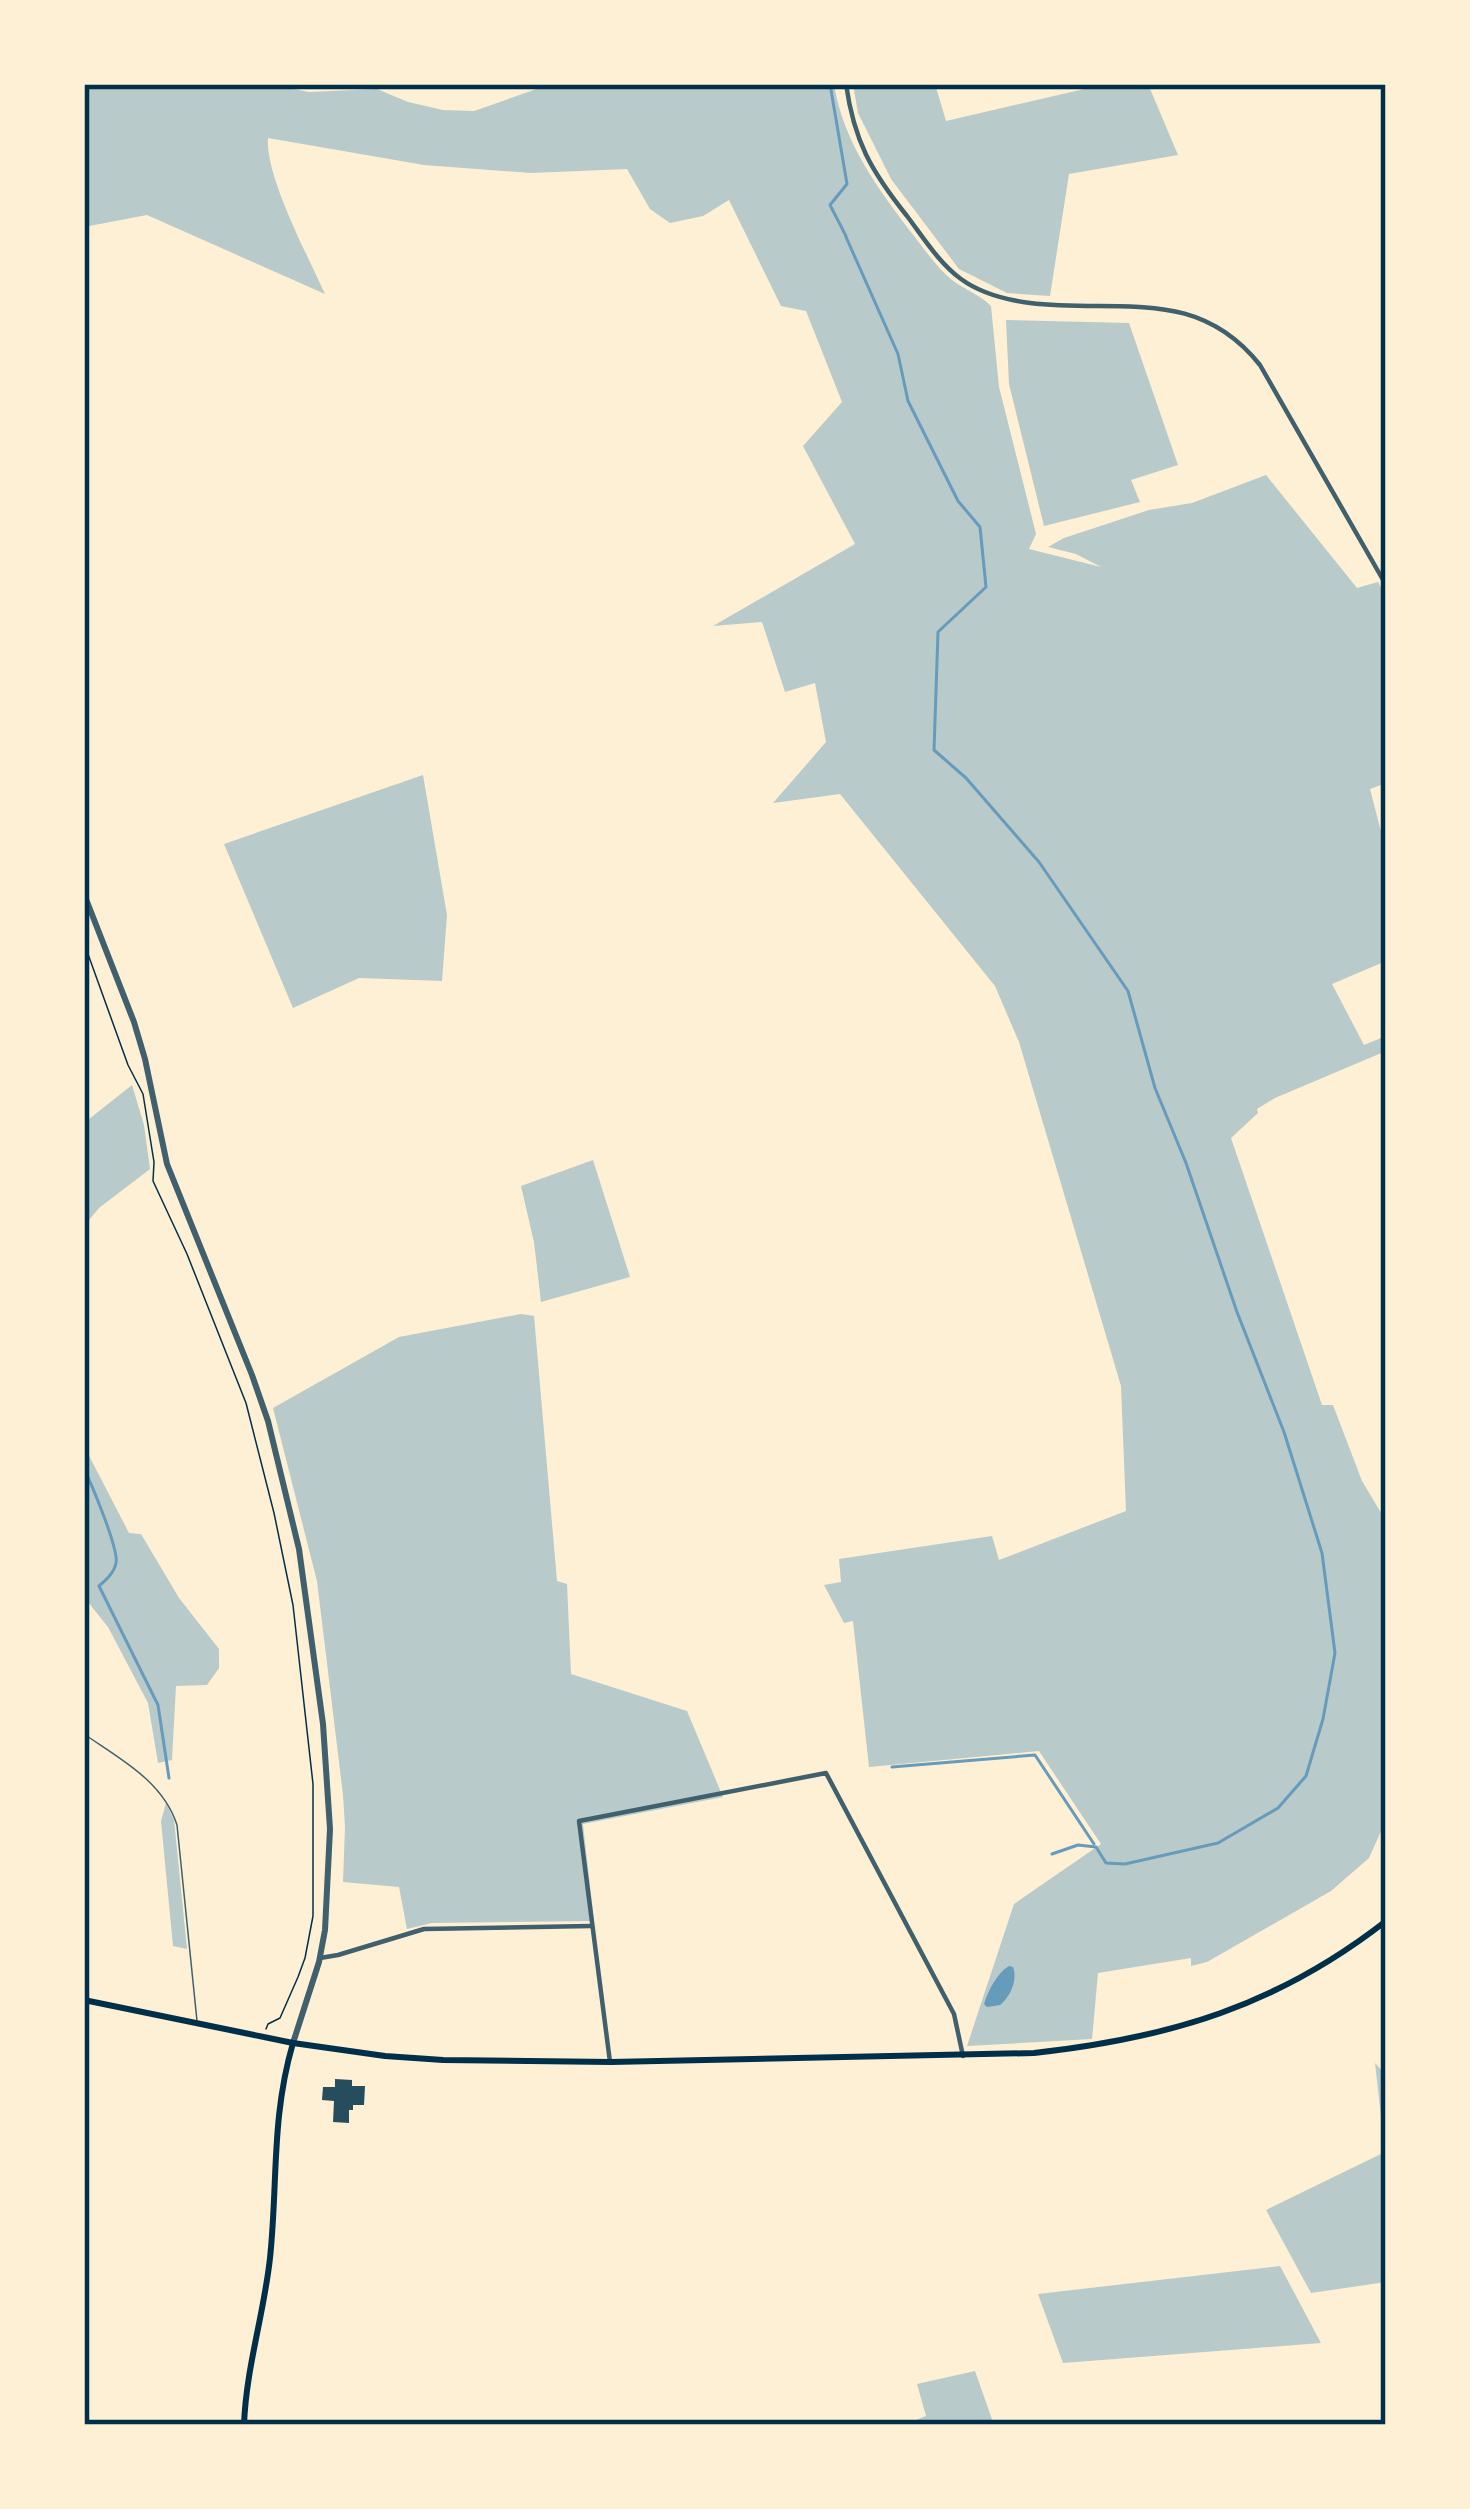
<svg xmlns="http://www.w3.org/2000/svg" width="1470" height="2509" font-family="'Titillium Web',sans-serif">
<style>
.green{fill:#b9caca}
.water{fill:#669bbc}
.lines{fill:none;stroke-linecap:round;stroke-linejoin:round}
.stream{stroke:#669bbc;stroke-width:3}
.building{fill:#264d5e}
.path{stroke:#003049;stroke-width:1.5}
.service{stroke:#3f606c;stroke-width:1.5}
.minor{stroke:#3f606c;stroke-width:4.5}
.tertiary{stroke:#3f606c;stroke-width:6}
.secondary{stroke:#003049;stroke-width:6}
.neatline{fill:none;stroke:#003049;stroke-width:4.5}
</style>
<rect width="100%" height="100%" fill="#fdf0d5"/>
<g class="green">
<path d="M 84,84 L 268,84 L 309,92 L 377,89 L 408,102 L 443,110 L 474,111 L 551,84 L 834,84 C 843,141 876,186 910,231 C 923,247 936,267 952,280 C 965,290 979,294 991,306 L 999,387 L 1036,534 L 1029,549 L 1101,567 L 1076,554 L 1048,547 L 1064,538 L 1149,510 L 1192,503 L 1266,475 L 1357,588 L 1378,582 L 1386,597 L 1386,783 L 1370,789 L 1386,851 L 1386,961 L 1332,984 L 1364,1045 L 1386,1036 L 1386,1051 L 1275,1098 L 1257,1109 L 1258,1113 L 1231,1138 L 1322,1405 L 1333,1405 L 1362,1481 L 1386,1521 L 1386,1820 L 1369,1858 L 1331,1891 L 1207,1962 L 1191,1966 L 1191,1958 L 1098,1973 L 1092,2039 L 967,2046 L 1014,1904 L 1101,1844 L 1039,1751 L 869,1767 L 853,1621 L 844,1623 L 824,1585 L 841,1582 L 839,1559 L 992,1536 L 999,1560 L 1126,1511 L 1121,1386 L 1019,1042 L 995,986 L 840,794 L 773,803 L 826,742 L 815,683 L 785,692 L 762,622 L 713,626 L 855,544 L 803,446 L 842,402 L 806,311 L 781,306 L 729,200 L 703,216 L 670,223 L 650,209 L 627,169 L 531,173 L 424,165 L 268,138 C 265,176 308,256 325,294 L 147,215 L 84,227 Z"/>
<polygon points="853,84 935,84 946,121 1106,84 1148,84 1178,155 1069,174 1050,296 1007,293 959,269 891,179 858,113"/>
<polygon points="1006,320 1129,323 1178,465 1131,480 1140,502 1044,526 1009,384"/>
<polygon points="423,775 447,915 442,981 359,978 293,1008 224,844"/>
<polygon points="132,1085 144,1125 150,1169 99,1208 84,1226 84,1123"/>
<polygon points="593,1160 630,1277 541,1302 534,1242 521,1186"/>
<polygon points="521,1314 534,1316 557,1581 567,1584 571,1674 687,1711 723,1797 583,1824 594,1921 432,1923 407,1929 399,1887 343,1882 345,1827 343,1795 317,1581 273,1408 399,1337"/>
<polygon points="84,1446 129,1533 141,1534 179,1598 219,1649 219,1668 207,1685 176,1686 172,1760 158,1763 148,1703 108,1627 88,1602 84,1601"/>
<polygon points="166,1803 174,1820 187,1949 173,1946 161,1821"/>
<polygon points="1375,2063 1386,2075 1386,2282 1311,2293 1266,2210 1385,2152"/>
<polygon points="1280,2266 1321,2343 1063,2363 1038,2294"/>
<polygon points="975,2371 994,2425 903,2425 926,2416 917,2384"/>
</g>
<path class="water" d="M 1009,1966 L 1013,1967 C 1018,1980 1010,1997 1000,2005 L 987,2007 L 984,2004 C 988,1991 997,1973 1009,1966 Z"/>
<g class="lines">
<g class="stream">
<polyline points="830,84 847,184 830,205 846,236"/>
<polyline points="846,237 898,354 908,401 958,501 980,527 986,587 938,632 934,750 966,778 1039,862 1128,991 1155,1088 1186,1163 1237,1312 1284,1432 1322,1553 1335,1653 1323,1719 1306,1776 1278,1808 1218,1843 1125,1864 1106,1863 1096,1847 1078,1845 1052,1854"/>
<path d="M 84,1469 C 91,1483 119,1549 116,1563 C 114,1573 106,1580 99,1586 L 158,1705 L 169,1778"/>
<polyline points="892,1767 1035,1755 1094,1844"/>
</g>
</g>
<polygon class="building" points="335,2079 352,2080 352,2086 365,2086 364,2105 353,2105 353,2110 349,2110 349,2123 333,2122 334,2101 322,2100 323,2087 335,2087"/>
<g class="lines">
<polyline class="path" points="84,943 128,1065 143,1094 154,1162 153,1181 187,1254 246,1403 274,1513 293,1605 313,1784 313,1916 305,1958 298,1977 280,2018 268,2024 266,2029"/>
<path class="service" d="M 84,1734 C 120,1759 163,1781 177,1825 L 197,2021"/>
<g class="minor">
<path d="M 846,84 C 854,141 871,171 907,216 C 923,237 939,263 961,279 C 980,293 1007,300 1030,303 C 1119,314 1196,285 1260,365 L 1386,585"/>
<polyline points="320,1958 338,1955 424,1929 591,1926"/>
<polyline points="610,2062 579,1821 826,1773 954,2014 963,2056"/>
</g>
<polyline class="tertiary" points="84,894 134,1022 145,1059 167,1164 252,1375 268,1421 299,1549 323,1724 330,1829 325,1930 319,1962 293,2043"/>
<g class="secondary">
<path d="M 84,2000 L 293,2043 L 385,2056 L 443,2060 L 611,2062 L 1034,2053 C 1170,2038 1277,2006 1386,1921"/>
<path d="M 244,2425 C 246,2368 264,2314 270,2258 C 278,2183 271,2118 293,2043"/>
</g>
</g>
<rect width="1470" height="2509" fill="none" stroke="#fdf0d5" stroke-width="174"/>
<rect x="87" y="87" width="1296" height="2335" class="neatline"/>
</svg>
